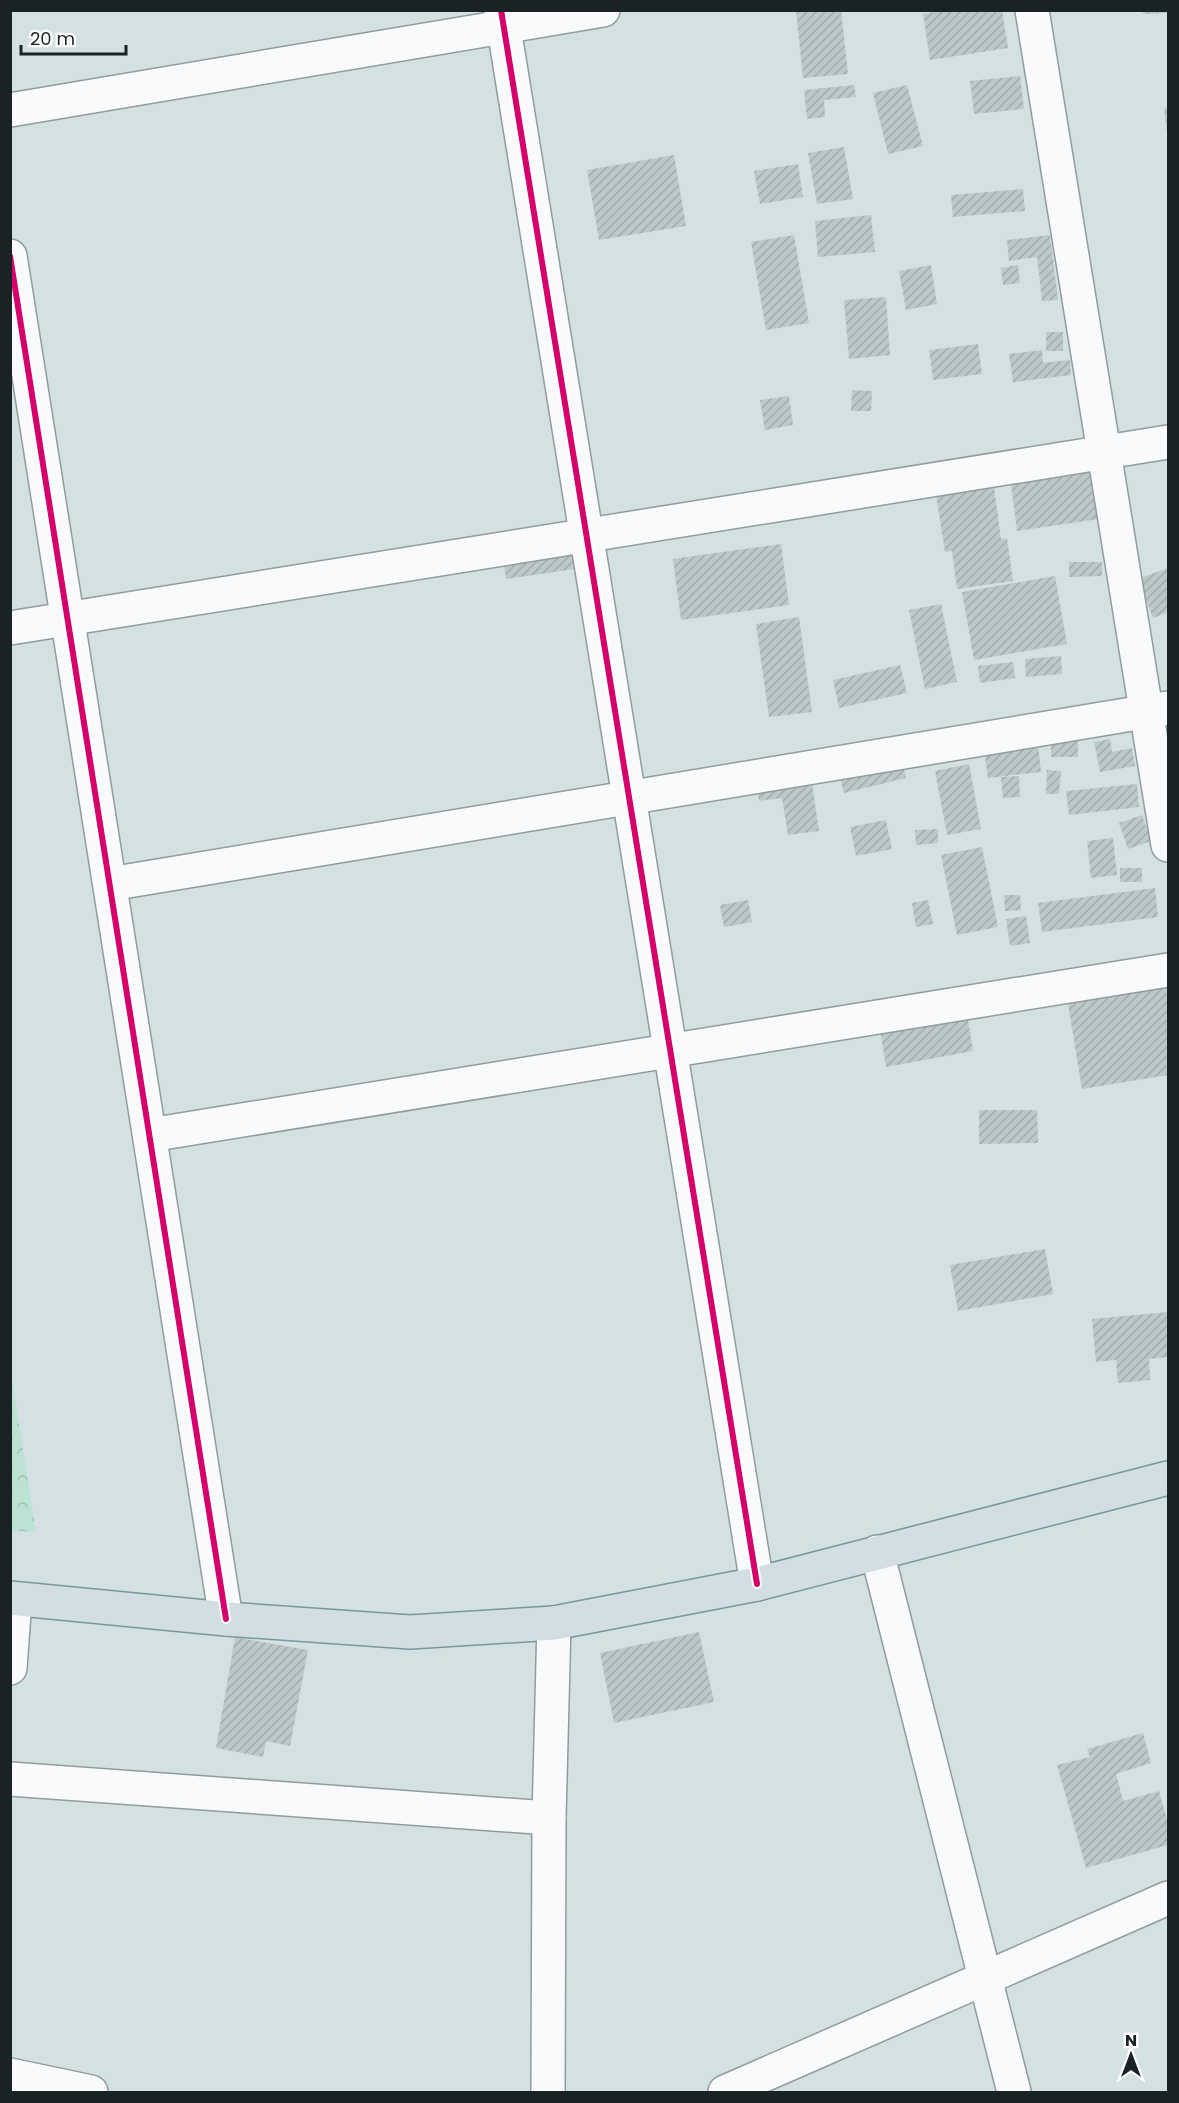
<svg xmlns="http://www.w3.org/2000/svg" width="1179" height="2103" font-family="Poppins,sans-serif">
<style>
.park{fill:url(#park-crowns)}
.building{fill:url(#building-hatch)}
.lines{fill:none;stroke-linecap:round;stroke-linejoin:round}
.minor-casing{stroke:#919c9d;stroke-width:36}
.major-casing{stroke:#7c969c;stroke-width:36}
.minor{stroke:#f8fafb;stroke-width:33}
.major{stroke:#d2dee1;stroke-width:33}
.cycleway-casing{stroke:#fff;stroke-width:10}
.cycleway{stroke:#d6006c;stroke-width:6}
</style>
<defs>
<pattern id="park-crowns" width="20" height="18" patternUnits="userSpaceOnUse" patternTransform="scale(1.5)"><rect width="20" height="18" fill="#bbe2d2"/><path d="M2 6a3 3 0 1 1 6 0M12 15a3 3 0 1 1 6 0" fill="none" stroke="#a0c2b4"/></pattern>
<pattern id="building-hatch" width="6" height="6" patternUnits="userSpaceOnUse" patternTransform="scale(1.5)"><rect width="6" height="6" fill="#bdc8c8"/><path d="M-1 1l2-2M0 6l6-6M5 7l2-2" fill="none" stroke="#a2acac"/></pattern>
</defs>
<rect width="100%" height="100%" fill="#d3e1e3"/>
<polygon class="park" points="11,1374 36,1532 11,1531"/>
<g class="building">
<polygon points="796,10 841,10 848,74 803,78"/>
<polygon points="946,10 1002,10 1008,48 930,60 923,14"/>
<polygon points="1143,10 1166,10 1166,13 1143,14"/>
<polygon points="1020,76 1024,109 974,114 970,81"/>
<polygon points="854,85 856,97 824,100 825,117 807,119 804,90"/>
<polygon points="907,85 923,146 888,154 873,93"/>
<polygon points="1164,108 1168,108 1168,132 1167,132"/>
<polygon points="844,147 853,199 817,204 808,153"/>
<polygon points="674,155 686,226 599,240 587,170"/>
<polygon points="798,164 803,197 760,204 754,171"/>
<polygon points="1023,189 1025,211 953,217 951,195"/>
<polygon points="871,215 875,252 818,257 815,221"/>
<polygon points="794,235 809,323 766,330 751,242"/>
<polygon points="1050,235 1058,300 1042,301 1037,257 1009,261 1007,240"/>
<polygon points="931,265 937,304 906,310 899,271"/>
<polygon points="1018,265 1020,283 1003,285 1001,268"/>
<polygon points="886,297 890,355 849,359 844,300"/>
<rect x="1046" y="332" width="17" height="19"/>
<polygon points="978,344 982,374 933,380 929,350"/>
<polygon points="1042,350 1043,363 1070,360 1071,375 1013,382 1009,354"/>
<polygon points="852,390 872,391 871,411 851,411"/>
<polygon points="789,396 793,425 765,430 760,400"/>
<polygon points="1091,466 1099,519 1017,531 1010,477"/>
<polygon points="992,473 1001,539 1007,538 1013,581 957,589 952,551 945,552 934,482"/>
<polygon points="569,531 574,569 506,579 501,541"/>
<polygon points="781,544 789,605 681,620 673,559"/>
<polygon points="1069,562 1102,562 1102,576 1069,577"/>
<polygon points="1168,568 1168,612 1153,618 1138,579"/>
<polygon points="1055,576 1067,644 974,660 962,592"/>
<polygon points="941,604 957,682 925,689 909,610"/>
<polygon points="799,617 812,712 769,717 756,624"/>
<polygon points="1061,656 1062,674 1026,677 1025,659"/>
<polygon points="1013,662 1015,678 980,683 978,666"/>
<polygon points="900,665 907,693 839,708 833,680"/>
<polygon points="1037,735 1041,772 988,778 983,742"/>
<polygon points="1078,736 1078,757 1051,757 1051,737"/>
<polygon points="1110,739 1112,752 1132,748 1135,766 1100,772 1094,742"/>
<polygon points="899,748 906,778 844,793 836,763"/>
<polygon points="969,764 981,829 947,835 935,771"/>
<polygon points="810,770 819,831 788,835 782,798 759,801 756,778"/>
<polygon points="1047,770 1061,771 1059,794 1046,794"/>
<polygon points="1019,776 1020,797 1003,798 1001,777"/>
<polygon points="1137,784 1139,807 1069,815 1066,791"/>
<polygon points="1142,815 1151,841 1128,849 1119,823"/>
<polygon points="886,820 892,849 856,856 850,827"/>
<polygon points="938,829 938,843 916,845 915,830"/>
<polygon points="1113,838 1117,875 1091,878 1087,841"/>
<polygon points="982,847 998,927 957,935 941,855"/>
<rect x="1120" y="868" width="22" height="14"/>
<polygon points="1155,888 1158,917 1042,932 1038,903"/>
<polygon points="1004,895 1020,895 1021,910 1005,911"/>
<polygon points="748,900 752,922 724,927 720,905"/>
<polygon points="928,900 933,924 916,927 912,903"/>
<polygon points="1026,916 1030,943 1010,946 1006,919"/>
<polygon points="1168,981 1168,1075 1082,1089 1067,998"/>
<polygon points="966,1008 973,1051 886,1067 879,1022"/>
<polygon points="979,1110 1037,1110 1038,1143 979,1144"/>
<polygon points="1045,1249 1053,1294 958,1311 950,1265"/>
<polygon points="1168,1312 1168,1357 1149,1359 1150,1380 1118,1383 1116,1360 1096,1362 1092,1319"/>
<polygon points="699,1632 714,1702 614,1723 600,1653"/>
<polygon points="235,1637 308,1650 290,1746 266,1741 263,1757 216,1748"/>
<polygon points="1143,1733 1151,1763 1116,1774 1123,1801 1159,1791 1168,1823 1168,1845 1086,1868 1057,1765 1090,1757 1087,1749"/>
</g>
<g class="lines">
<g class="minor-casing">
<g id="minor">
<polyline points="501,10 757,1584"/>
<polyline points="1032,10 1168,845"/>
<polyline points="10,110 603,10"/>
<polyline points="10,256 226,1619"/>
<polyline points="10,628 1168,442"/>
<polyline points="110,884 1168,708"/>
<polyline points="150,1135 1168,970"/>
<polyline points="877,1552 1014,2092"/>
<polyline points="10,1668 15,1599"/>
<polyline points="10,1779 549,1818"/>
<polyline points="10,2075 91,2092"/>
<polyline points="548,2092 549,1818 554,1623"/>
<polyline points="725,2092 1168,1898"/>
</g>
</g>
<g class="major-casing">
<polyline id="major" points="10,1598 226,1619 410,1632 554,1623 757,1584 1168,1478"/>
</g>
<use href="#minor" class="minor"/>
<use href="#major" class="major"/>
<g class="cycleway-casing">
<g id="cycleway">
<polyline points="501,10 757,1584"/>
<polyline points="10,256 226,1619"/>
</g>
</g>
<use href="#cycleway" class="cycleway"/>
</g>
<rect width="1179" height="2103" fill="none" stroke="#192324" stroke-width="24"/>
<g transform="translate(1131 2055)" stroke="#ffffff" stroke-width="4.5" paint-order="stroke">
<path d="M0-4.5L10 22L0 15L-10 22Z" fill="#192324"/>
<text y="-9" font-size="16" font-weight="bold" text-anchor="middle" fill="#192324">N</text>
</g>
<path d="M21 45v9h105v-9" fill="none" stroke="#192324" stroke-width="3"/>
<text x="30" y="45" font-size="18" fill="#192324" stroke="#ffffff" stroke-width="4.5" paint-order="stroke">20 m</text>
</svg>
